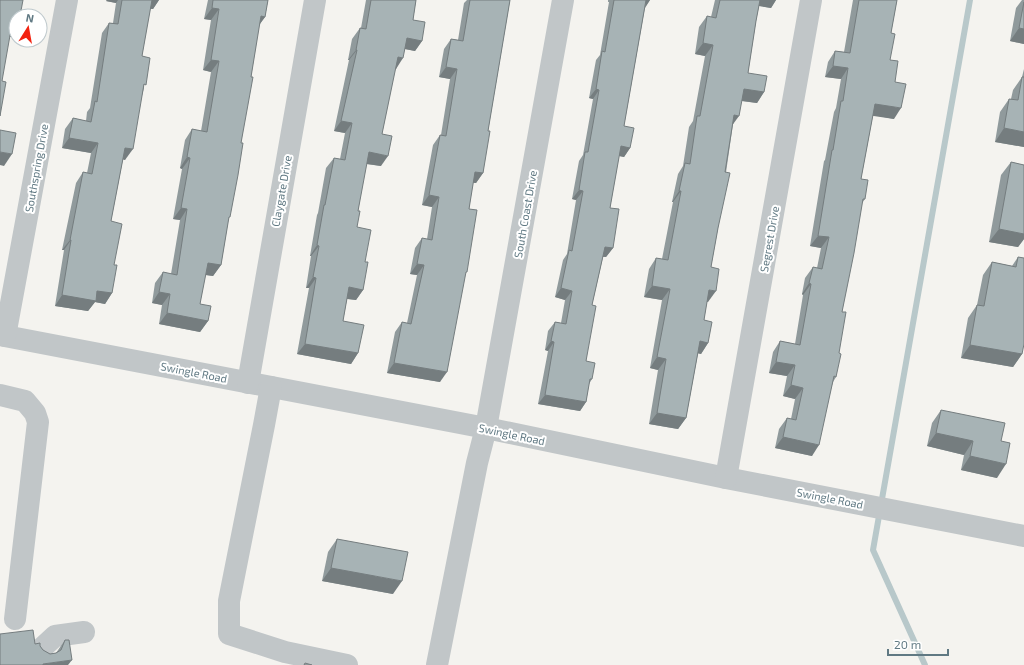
<svg xmlns="http://www.w3.org/2000/svg" width="1024" height="665" font-family="'Exo 2',sans-serif">
<style>
.lines{fill:none;stroke-linecap:round;stroke-linejoin:round}
.stream{stroke:#b8c8ca;stroke-width:6}
.minor{stroke:#c1c6c8;stroke-width:22}
.wall{fill:#909a9c}
.shaded-wall{fill:#757d7f}
.building{fill:#a7b3b5;stroke:#757d7f}
.labels{text-anchor:middle;dominant-baseline:central;stroke-width:4;stroke-linejoin:round;paint-order:stroke}
.street-label{font-size:11px;fill:#607983;stroke:#fff}
</style>
<rect width="100%" height="100%" fill="#f4f3ef"/>
<g class="lines">
<polyline class="stream" points="925,665 873,550 970,0"/>
<g class="minor">
<polyline points="0,335 486,428 726,478 1024,536"/>
<polyline points="5,336 67,0"/>
<polyline points="248,383 315,0"/>
<polyline points="271,387 264,425 229,601 229,634 285,652 347,665"/>
<polyline points="0,395 25,401 35,413 38,422 15,619"/>
<polyline points="726,478 811,0"/>
<polyline points="40,658 42,648 55,636 84,632"/>
<polyline points="437,665 477,463 486,428 563,0"/>
</g>
</g>
<g class="wall">
<polygon points="107,0 159,0 153,9 150,9 142,56 144,88 125,160 123,159 111,221 114,265 112,293 105,304 95,302 88,311 55,306 64,250 62,250 76,183 83,172 87,173 91,153 62,148 65,129 73,118 86,121 87,112 90,108 102,33 109,23 113,23 116,3 106,1"/>
<polygon points="208,0 268,0 265,17 259,25 241,143 221,265 213,276 205,275 200,304 208,321 200,332 159,324 162,305 152,303 155,283 163,272 171,274 180,220 173,219 182,169 180,168 185,140 192,129 201,131 211,72 203,70 211,20 204,19"/>
<polygon points="366,0 416,0 413,20 422,41 415,51 405,49 396,69 395,69 382,134 381,166 366,164 358,211 357,227 365,262 363,290 356,300 347,299 343,321 358,353 351,364 297,354 309,288 306,288 311,256 310,256 317,215 318,213 326,168 334,158 340,159 345,133 334,131 349,60 348,60 352,39 360,28 361,28"/>
<polygon points="467,0 510,0 488,131 483,173 476,183 473,183 469,209 465,275 440,382 387,373 395,332 402,322 407,323 417,275 410,274 415,248 422,238 427,239 432,207 422,205 433,145 440,135 441,135 450,79 439,77 444,49 451,39 458,40 464,3"/>
<polygon points="608,0 650,0 645,7 624,126 630,148 624,157 619,156 610,208 613,248 606,257 603,257 592,305 586,361 592,379 589,384 586,402 580,411 538,404 548,351 545,350 548,331 555,322 561,323 565,300 555,297 563,260 567,254 576,200 572,199 579,161 583,155 593,99 589,98 596,60 600,55 609,2 608,2"/>
<polygon points="715,0 776,0 771,8 759,6 756,21 748,73 764,92 757,103 741,101 733,124 718,228 711,267 708,302 707,301 704,320 708,343 701,354 698,353 686,418 678,429 649,424 658,370 650,368 662,300 644,297 649,269 656,258 662,259 673,202 672,202 678,174 683,166 689,127 693,121 705,56 695,54 699,27 707,16 711,17"/>
<polygon points="853,0 897,0 891,33 890,60 895,82 894,119 873,115 861,179 865,199 862,203 842,312 836,377 833,382 812,456 775,448 779,429 787,418 791,419 795,399 783,396 787,376 769,373 773,352 780,341 795,344 803,295 802,294 805,278 813,267 817,268 821,248 810,246 824,161 825,160 834,112 836,108 841,79 825,77 828,62 835,51 844,52"/>
<polygon points="1022,0 1024,0 1024,44 1010,41 1016,8"/>
<polygon points="1024,69 1024,147 995,142 1000,112 1009,99 1011,99 1013,90 1022,77"/>
<polygon points="1011,162 1024,165 1024,239 1018,247 989,242 1001,175"/>
<polygon points="1018,257 1022,354 1013,367 961,358 968,318 977,305 983,275 992,262 1012,266"/>
<polygon points="941,410 1001,441 997,478 961,470 964,455 927,446 932,423"/>
<polygon points="337,539 393,594 322,581 328,552"/>
<polygon points="65,640 72,660 0,665 35,644 40,646 43,650 50,654 56,653"/>
</g>
<g class="shaded-wall">
<polygon points="107,0 118,0 116,3 106,1"/>
<polygon points="150,0 159,0 153,9 145,8"/>
<polygon points="646,0 650,0 645,8"/>
<polygon points="757,0 776,0 771,8 754,5"/>
<polygon points="212,8 219,9 211,20 204,19"/>
<polygon points="261,16 265,17 257,28"/>
<polygon points="12,24 16,25 16,29 11,37 4,36"/>
<polygon points="1019,28 1024,29 1024,44 1010,41"/>
<polygon points="407,38 422,41 415,51 400,48"/>
<polygon points="703,43 713,45 705,56 695,54"/>
<polygon points="356,50 357,50 349,60 348,60"/>
<polygon points="398,57 403,58 396,69 390,68"/>
<polygon points="211,60 219,61 211,72 203,70"/>
<polygon points="833,66 848,68 841,79 825,77"/>
<polygon points="446,67 457,69 450,79 439,77"/>
<polygon points="596,89 599,90 593,99 589,98"/>
<polygon points="744,89 764,92 757,103 736,100"/>
<polygon points="875,104 901,108 894,119 867,115"/>
<polygon points="734,115 739,116 731,127"/>
<polygon points="341,121 352,123 345,133 334,131"/>
<polygon points="1004,128 1024,132 1024,147 995,142"/>
<polygon points="69,138 98,143 91,153 62,148"/>
<polygon points="621,146 630,148 624,157 615,155"/>
<polygon points="125,148 133,149 125,160 118,158"/>
<polygon points="0,152 12,154 4,166 0,165"/>
<polygon points="369,152 388,156 381,166 361,163"/>
<polygon points="187,157 190,158 182,169 180,168"/>
<polygon points="475,172 483,173 476,183 468,182"/>
<polygon points="579,190 583,191 576,200 572,199"/>
<polygon points="679,191 681,191 673,202 672,202"/>
<polygon points="429,195 439,197 432,207 422,205"/>
<polygon points="181,208 187,209 180,220 173,219"/>
<polygon points="999,229 1024,234 1024,239 1018,247 989,242"/>
<polygon points="818,236 829,237 821,248 810,246"/>
<polygon points="70,240 71,240 64,250 62,250"/>
<polygon points="317,245 319,246 311,256 310,256"/>
<polygon points="605,247 613,248 606,257 598,256"/>
<polygon points="208,263 221,265 213,276 200,274"/>
<polygon points="417,264 424,265 417,275 410,274"/>
<polygon points="313,277 316,278 309,288 306,288"/>
<polygon points="809,283 811,284 803,295 802,294"/>
<polygon points="652,286 670,289 662,300 644,297"/>
<polygon points="349,287 363,290 356,300 341,298"/>
<polygon points="561,288 572,291 565,300 555,297"/>
<polygon points="709,290 716,291 708,302 701,301"/>
<polygon points="97,291 112,293 105,304 95,302 88,311 55,306 62,295"/>
<polygon points="159,292 170,294 162,305 152,303"/>
<polygon points="167,313 208,321 200,332 159,324"/>
<polygon points="551,341 554,342 548,351 545,350"/>
<polygon points="700,341 708,343 701,354 692,352"/>
<polygon points="305,344 358,353 351,364 297,354"/>
<polygon points="970,345 1022,354 1013,367 961,358"/>
<polygon points="657,357 666,359 658,370 650,368"/>
<polygon points="776,362 795,365 787,376 769,373"/>
<polygon points="394,363 447,372 440,382 387,373"/>
<polygon points="791,385 803,388 795,399 783,396"/>
<polygon points="545,395 586,402 580,411 538,404"/>
<polygon points="657,413 686,418 678,429 649,424"/>
<polygon points="936,433 973,441 964,455 927,446"/>
<polygon points="783,437 819,445 812,456 775,448"/>
<polygon points="970,456 1006,464 997,478 961,470"/>
<polygon points="331,568 402,581 393,594 322,581"/>
<polygon points="72,660 68,665 43,665 43,664"/>
</g>
<g class="building">
<polygon points="0,0 23,0 20,16 16,16 16,25 12,24 2,81 6,82 0,116"/>
<polygon points="122,0 152,0 142,56 150,58 146,85 144,84 133,149 125,148 111,221 122,224 114,265 117,265 112,293 97,291 96,301 62,295 71,240 70,240 83,172 92,174 98,143 69,138 73,118 91,122 95,101 97,102 109,23 118,24"/>
<polygon points="213,0 268,0 265,17 261,16 251,77 253,77 241,143 243,143 238,175 230,217 229,217 221,265 208,263 200,304 211,306 208,321 167,313 170,294 159,292 163,272 177,275 187,209 181,208 190,158 187,157 192,129 207,132 219,61 211,60 219,9 212,8"/>
<polygon points="371,0 416,0 413,20 425,22 422,41 407,38 403,58 398,57 382,134 392,136 388,156 369,152 358,211 360,211 357,227 371,230 365,262 368,262 363,290 349,287 343,321 364,325 358,353 305,344 316,278 313,277 319,246 317,245 324,205 325,205 334,158 345,160 352,123 341,121 357,50 356,50 360,28 366,29"/>
<polygon points="470,0 510,0 488,131 490,131 483,173 475,172 469,209 477,210 467,272 466,272 447,372 394,363 402,322 411,324 424,265 417,264 422,238 432,240 439,197 429,195 440,135 446,136 457,69 446,67 451,39 463,41"/>
<polygon points="614,0 646,0 624,126 634,128 630,148 621,146 610,208 619,209 613,248 605,247 592,305 596,306 586,361 595,363 592,379 590,379 586,402 545,395 554,342 551,341 555,322 566,324 572,291 561,288 569,250 572,251 583,191 579,190 585,152 588,152 599,90 596,89 602,51 605,52"/>
<polygon points="720,0 760,0 756,21 748,73 767,76 764,92 744,89 739,116 734,115 725,172 730,173 718,228 711,267 719,269 716,291 709,290 704,320 712,322 708,343 700,341 686,418 657,413 666,359 657,357 670,289 652,286 656,258 668,260 681,191 679,191 685,163 690,164 697,116 700,116 713,45 703,43 707,16 716,18"/>
<polygon points="859,0 897,0 891,33 895,34 890,60 898,61 895,82 906,84 901,108 875,104 861,179 868,180 865,199 863,199 854,253 842,312 846,312 839,353 841,354 836,377 834,376 819,445 783,437 787,418 796,420 803,388 791,385 795,365 776,362 780,341 800,345 811,284 809,283 813,267 822,269 829,237 818,236 832,150 833,150 841,101 843,101 848,68 833,66 835,51 850,53"/>
<polygon points="1024,2 1024,29 1019,28"/>
<polygon points="1022,77 1024,77 1024,132 1004,128 1009,99 1018,100"/>
<polygon points="0,130 16,133 12,154 0,152"/>
<polygon points="1011,162 1024,165 1024,234 999,229"/>
<polygon points="1018,257 1024,258 1024,344 1022,354 970,345 977,305 984,306 992,262 1016,267"/>
<polygon points="941,410 1005,423 1001,441 1010,443 1006,464 970,456 973,441 936,433"/>
<polygon points="337,539 408,552 402,581 331,568"/>
<polygon points="33,630 35,644 40,643 40,646 43,650 50,654 56,653 61,650 65,640 69,640 72,660 43,664 43,665 0,665 0,634"/>
<polygon points="305,663 312,665 304,665"/>
</g>
<g class="labels">
<g class="street-label">
<text transform="translate(36 168) rotate(-80)">Southspring Drive</text>
<text transform="translate(281 191) rotate(-80)">Claygate Drive</text>
<text transform="translate(525 214) rotate(-80)">South Coast Drive</text>
<text transform="translate(769 239) rotate(-80)">Segrest Drive</text>
<text transform="translate(194 372) rotate(11)">Swingle Road</text>
<text transform="translate(512 434) rotate(12)">Swingle Road</text>
<text transform="translate(830 498) rotate(11)">Swingle Road</text>
</g>
</g>
<g transform="translate(28 28) rotate(11)"><circle r="19" fill="#ffffff" stroke="#bfc9cd"/>
<path d="M0-3L7 15L0 10L-7 15Z" fill="#f32210"/>
<text y="-6" font-size="11" font-weight="bold" text-anchor="middle" fill="#607983">N</text>
</g>
<path d="M888 649v6h60v-6" fill="none" stroke="#607983" stroke-width="2"/>
<text x="894" y="649" font-size="12" fill="#607983" stroke="#ffffff" stroke-width="3" paint-order="stroke">20 m</text>
</svg>
